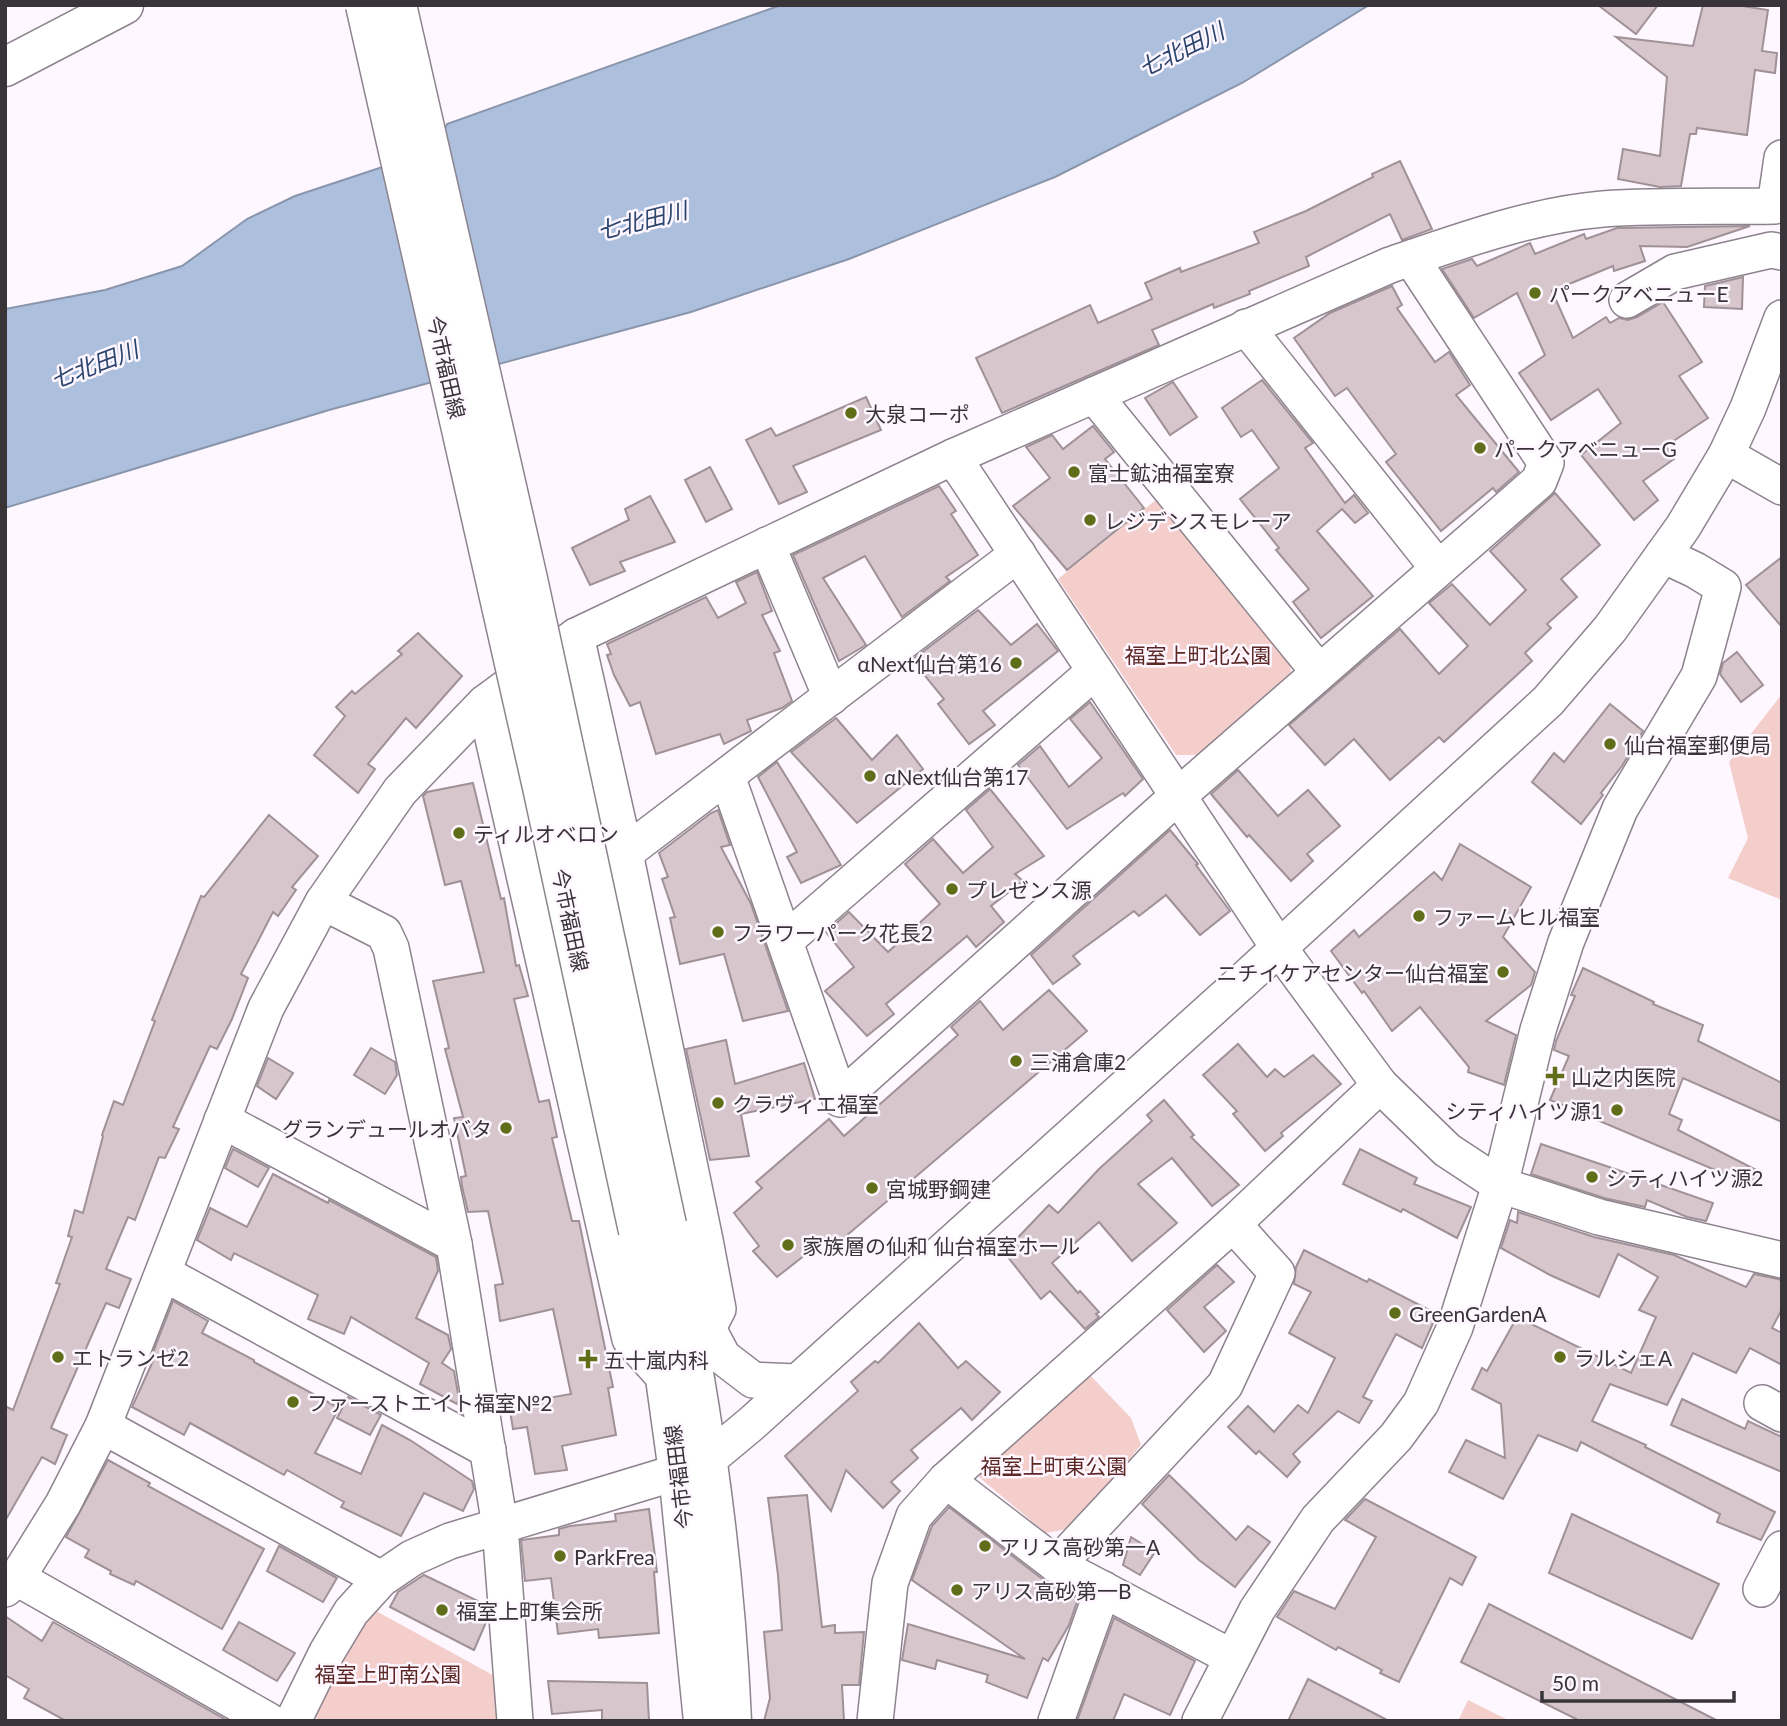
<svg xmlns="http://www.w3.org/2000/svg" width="1787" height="1726" font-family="Lato,'Noto Sans JP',sans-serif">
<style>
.green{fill:#f4ceca}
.water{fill:#acbfdc;stroke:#8995ab;stroke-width:2}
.building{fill:#d7c7cd;stroke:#a09196;stroke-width:2}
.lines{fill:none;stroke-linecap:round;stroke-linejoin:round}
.minor-casing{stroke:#8d838e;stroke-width:38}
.major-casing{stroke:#8d838e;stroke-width:41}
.minor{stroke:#fff;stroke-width:35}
.major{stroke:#fff;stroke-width:38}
.major-bridge-casing{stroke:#8d838e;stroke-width:41;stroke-linecap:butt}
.major-bridge{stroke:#fff;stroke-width:38}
.poi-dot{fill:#606e19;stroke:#fef7ff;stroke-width:2.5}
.labels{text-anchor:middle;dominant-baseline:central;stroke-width:5;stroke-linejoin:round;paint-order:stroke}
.poi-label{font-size:21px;fill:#383438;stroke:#fef7ff;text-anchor:start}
.street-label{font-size:21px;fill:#383438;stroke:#fef7ff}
.park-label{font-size:21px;fill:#5c2825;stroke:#fef7ff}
.water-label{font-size:23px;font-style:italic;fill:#2b456e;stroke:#fef7ff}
</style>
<rect width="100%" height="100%" fill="#fef7ff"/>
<g class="green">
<polygon points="1162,495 1288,648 1291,672 1198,755 1176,755 1058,579"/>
<polygon points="1782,694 1782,900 1728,878 1748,838 1729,762"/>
<polygon points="1088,1373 1131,1418 1141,1445 1073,1528 1046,1533 980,1478 976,1462"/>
<polygon points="367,1606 500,1679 502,1721 321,1721 313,1716"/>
<polygon points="1468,1700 1510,1721 1458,1721"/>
</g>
<polygon class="water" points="781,5 1369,5 1242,83 1055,177 849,259 691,312 329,410 5,508 5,309 105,290 182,266 247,219 295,196 437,149 447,124"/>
<g class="building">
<polygon points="1598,5 1658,5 1636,34"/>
<polygon points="1703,5 1736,5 1768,10 1762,51 1777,53 1775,73 1755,70 1747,135 1697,128 1696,134 1690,134 1681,186 1660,187 1618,179 1623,149 1660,156 1667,77 1616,37 1693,46"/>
<polygon points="1400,161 1432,229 1402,240 1390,214 1306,257 1309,266 1249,291 1250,294 1214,308 1213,304 1152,330 1159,345 1002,413 976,358 1090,305 1098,323 1152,299 1145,283 1180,268 1181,272 1259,243 1254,232 1306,211 1373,177 1372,174"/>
<polygon points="1750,226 1687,247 1640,246 1645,261 1614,271 1613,266 1552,291 1573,338 1606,317 1610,323 1619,318 1628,320 1637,317 1663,302 1702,362 1679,376 1708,418 1666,446 1674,459 1643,481 1658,500 1634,520 1581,455 1621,423 1598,389 1551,420 1519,373 1545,355 1517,293 1474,318 1442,269 1472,259 1477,266 1530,243 1535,254 1584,234 1586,239 1617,228"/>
<polygon points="1743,277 1742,309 1704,307 1705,286"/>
<polygon points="1392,286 1402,305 1397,308 1435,362 1449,352 1470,385 1456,395 1519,472 1496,492 1493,488 1441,531 1386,462 1396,454 1347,388 1335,396 1294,338 1330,313"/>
<polygon points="1262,380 1313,443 1305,448 1345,503 1354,495 1368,513 1355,523 1342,509 1317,531 1373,596 1321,638 1293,602 1309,589 1276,550 1279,548 1240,499 1279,468 1252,430 1241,437 1222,408"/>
<polygon points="1173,382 1197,417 1170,435 1145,398"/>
<polygon points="866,397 881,430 793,466 807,492 779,504 746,440 771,428 776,436"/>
<polygon points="1093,426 1114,452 1105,459 1144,508 1067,570 1013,506 1050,478 1026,447 1052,435 1063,449"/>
<polygon points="710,467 732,509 706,522 685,480"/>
<polygon points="939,486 956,511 951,514 978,555 946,577 950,581 902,617 865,556 823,578 866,645 839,661 793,555"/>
<polygon points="1555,493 1600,545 1561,579 1577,597 1547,624 1551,628 1525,653 1532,661 1444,742 1439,737 1390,780 1354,739 1325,765 1289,725 1400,629 1439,674 1468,646 1429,603 1452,584 1490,625 1526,590 1490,551"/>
<polygon points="650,496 675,542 620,562 625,571 590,585 572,548 629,520 625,509"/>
<polygon points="1782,557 1782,627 1746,585"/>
<polygon points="757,572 772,611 762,615 780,651 774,653 792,701 782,708 747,720 751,731 724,744 720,734 656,754 640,702 630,706 614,675 607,655 611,654 607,644 706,597 718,618 746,603 736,582"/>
<polygon points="978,610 1011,645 1037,624 1058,651 983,711 995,725 969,744 938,704 944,699 912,660"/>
<polygon points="418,633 462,676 416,728 406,718 368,764 375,769 358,793 314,755 345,716 336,707 352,691 355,694 402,654 398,651"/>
<polygon points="1737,652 1763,685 1741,702 1720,674 1723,663"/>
<polygon points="1090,702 1143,779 1125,796 1123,793 1067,829 1018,765 1040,746 1069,787 1102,758 1070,719"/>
<polygon points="1610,704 1643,731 1622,766 1601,793 1603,795 1581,824 1532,782 1554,753 1564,762"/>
<polygon points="836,718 872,760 897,735 923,769 857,823 791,752"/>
<polygon points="777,762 841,865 801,883 787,857 797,852 758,777"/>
<polygon points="1238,770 1278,816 1308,790 1340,826 1307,854 1313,861 1291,881 1249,835 1247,837 1211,794"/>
<polygon points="473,783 501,899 504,898 516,966 519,965 528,996 514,999 539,1102 549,1100 557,1137 552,1138 572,1221 579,1221 613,1387 608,1388 616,1435 562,1446 567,1470 535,1474 527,1427 513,1429 509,1405 571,1394 553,1309 500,1321 495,1285 503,1284 488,1211 468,1212 462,1186 461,1177 466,1176 454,1118 463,1117 445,1049 449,1048 433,981 484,972 461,881 445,885 423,796 427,792"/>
<polygon points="990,789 1044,856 1015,874 1023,881 991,906 1004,922 976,947 967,936 886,1004 894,1014 867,1036 825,991 854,967 826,932 849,912 888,952 940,904 905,864 933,839 963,873 993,847 966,810"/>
<polygon points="718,810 730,845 721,847 751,904 788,1011 743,1021 724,954 680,964 670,918 675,917 662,879 668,877 659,853 711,813"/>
<polygon points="269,815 318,856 292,887 296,890 278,916 273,912 241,974 248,978 232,1019 217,1049 210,1046 173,1127 179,1129 165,1158 159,1157 135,1220 128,1217 106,1269 131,1279 119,1308 106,1303 51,1428 67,1435 55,1464 42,1457 5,1521 5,1406 13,1410 60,1284 56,1283 72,1237 68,1236 75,1210 83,1213 103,1136 102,1135 114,1101 123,1105 155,1021 152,1020 201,896 204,897"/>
<polygon points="1170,830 1198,864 1196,865 1230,911 1200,935 1166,895 1139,916 1134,911 1073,956 1080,964 1053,984 1031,955"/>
<polygon points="1460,844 1531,887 1503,937 1535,972 1531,985 1486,1021 1516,1035 1504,1085 1468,1072 1469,1067 1420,1007 1392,1031 1364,991 1362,993 1331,951 1354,930 1359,937 1434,872 1442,880"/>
<polygon points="1583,968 1654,1002 1653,1004 1703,1025 1698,1041 1782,1083 1782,1122 1683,1078 1669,1114 1682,1120 1678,1130 1762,1173 1755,1187 1550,1100 1569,1056 1554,1050 1556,1041 1575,996 1571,995"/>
<polygon points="1049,990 1087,1031 832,1248 824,1240 777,1277 753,1251 759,1246 734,1213 762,1188 756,1182 829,1119 844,1136 958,1035 951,1027 980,1001 1003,1030"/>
<polygon points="726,1040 735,1084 804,1063 815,1099 741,1114 749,1156 710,1160 686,1049"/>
<polygon points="1238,1044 1267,1077 1275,1069 1284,1077 1313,1055 1341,1084 1281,1133 1283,1136 1265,1151 1233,1114 1237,1111 1203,1075"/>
<polygon points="371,1048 395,1062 397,1075 385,1094 354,1075"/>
<polygon points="268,1058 293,1073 276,1099 257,1086"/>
<polygon points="1164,1100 1194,1135 1191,1137 1239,1185 1212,1206 1172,1158 1138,1184 1177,1223 1132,1261 1099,1222 1052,1263 1078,1293 1080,1291 1099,1312 1096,1314 1099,1317 1085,1329 1050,1291 1041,1299 1004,1252 1049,1205 1058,1213 1099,1169 1152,1121 1147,1115"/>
<polygon points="1541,1144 1612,1168 1713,1203 1706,1221 1687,1217 1647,1200 1645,1207 1604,1198 1531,1174"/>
<polygon points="233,1149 269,1168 258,1187 225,1168"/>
<polygon points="1360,1149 1417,1178 1414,1184 1471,1207 1457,1238 1403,1209 1401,1212 1343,1184"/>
<polygon points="273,1174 328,1203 329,1200 436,1257 438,1271 416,1318 448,1335 451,1349 442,1363 454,1371 459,1399 457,1404 420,1384 429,1363 351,1317 344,1334 308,1319 318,1295 234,1253 231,1260 197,1240 210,1208 247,1227"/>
<polygon points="1518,1212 1594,1237 1674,1255 1746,1287 1754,1274 1782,1280 1782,1309 1772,1328 1782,1333 1782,1365 1750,1348 1736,1373 1693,1353 1667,1405 1610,1384 1592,1421 1646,1445 1645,1447 1775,1512 1761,1540 1717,1522 1720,1514 1581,1442 1577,1451 1538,1435 1503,1499 1449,1472 1466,1440 1505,1458 1501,1404 1472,1389 1482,1368 1487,1371 1517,1317 1631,1373 1656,1317 1639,1310 1658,1277 1618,1254 1599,1297 1550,1275 1501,1248 1510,1220 1517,1223"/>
<polygon points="1304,1250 1367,1282 1369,1279 1437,1314 1422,1348 1396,1334 1363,1397 1372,1401 1359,1423 1338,1411 1293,1454 1300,1462 1287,1477 1259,1451 1256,1454 1228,1427 1248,1406 1274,1432 1298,1405 1308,1413 1335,1358 1289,1333 1311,1292 1294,1284 1296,1267"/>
<polygon points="1217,1265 1234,1282 1204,1307 1226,1331 1204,1352 1167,1310"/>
<polygon points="173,1301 208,1321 202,1333 254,1360 254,1362 339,1408 315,1453 361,1474 382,1425 410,1440 472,1481 474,1489 463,1511 424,1493 401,1536 341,1507 344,1502 287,1470 284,1475 190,1423 184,1435 132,1407 153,1361 150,1360"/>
<polygon points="919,1323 958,1368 966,1361 1000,1392 972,1420 961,1408 911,1450 918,1458 891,1482 900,1491 883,1508 846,1470 831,1511 785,1456 858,1391 851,1382 875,1361 878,1363"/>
<polygon points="348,1397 381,1415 370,1435 337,1418"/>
<polygon points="1682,1399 1745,1429 1748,1421 1782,1437 1782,1472 1671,1425"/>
<polygon points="108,1460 150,1483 148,1486 264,1549 222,1629 136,1581 134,1585 110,1574 111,1571 85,1557 89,1550 66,1537"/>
<polygon points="1169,1475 1236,1540 1248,1526 1270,1542 1235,1587 1199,1560 1142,1504"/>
<polygon points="807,1495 822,1627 835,1625 835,1633 864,1632 859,1685 842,1685 844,1721 764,1721 770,1698 764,1632 782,1630 778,1575 768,1498"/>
<polygon points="1365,1499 1476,1557 1462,1585 1450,1578 1399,1682 1380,1673 1382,1670 1338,1647 1336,1650 1277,1617 1294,1591 1335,1609 1376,1537 1345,1520"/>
<polygon points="949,1507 1045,1581 1078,1599 1069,1625 1048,1661 1043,1658 1027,1698 986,1682 988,1675 937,1660 935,1669 902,1660 908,1624 1025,1659 912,1580 932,1526"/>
<polygon points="649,1509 657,1572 654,1572 659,1633 599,1638 598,1629 558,1634 551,1578 525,1581 521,1540 559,1535 559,1529 570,1526 616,1521 615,1514"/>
<polygon points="1572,1514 1719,1584 1692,1639 1549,1573"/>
<polygon points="1131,1537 1155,1552 1140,1575 1123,1565"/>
<polygon points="279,1546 337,1578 323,1602 267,1571"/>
<polygon points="424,1575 478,1601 486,1610 487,1620 474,1650 390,1607 398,1592"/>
<polygon points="1489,1604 1718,1721 1580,1721 1461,1662"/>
<polygon points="5,1616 42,1641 53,1622 228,1721 66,1721 24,1698 29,1689 5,1675"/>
<polygon points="1114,1618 1195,1661 1170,1715 1124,1694 1113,1721 1077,1721"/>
<polygon points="239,1622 295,1653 277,1681 223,1650"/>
<polygon points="1308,1679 1389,1721 1288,1721"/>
<polygon points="548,1681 647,1683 649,1721 602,1721 602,1710 552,1714"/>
</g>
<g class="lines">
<g class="minor-casing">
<g id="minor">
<polyline points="1627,300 1675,272 1771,250 1782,252"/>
<polyline points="1246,327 1438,568"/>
<polyline points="1094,395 1319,672"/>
<polyline points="1726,455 1782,487"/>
<polyline points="953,457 1279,948 1380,1085 1447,1150 1500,1185 1599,1217 1782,1260"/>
<polyline points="767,545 831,697"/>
<polyline points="576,636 625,853 705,1240 718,1309 707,1330"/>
<polyline points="485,703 630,1339 665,1378"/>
<polyline points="727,776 840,1099 1178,796 1539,481 1546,463 1411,258"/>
<polyline points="625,853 1018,554"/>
<polyline points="323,902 384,933 391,948 454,1244 500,1526 515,1721"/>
<polyline points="785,941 1095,671"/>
<polyline points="222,1120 454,1244"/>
<polyline points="163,1273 488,1450"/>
<polyline points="697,1308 723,1357 753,1380 796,1382"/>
<polyline points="1762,1403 1782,1414"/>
<polyline points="103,1426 381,1579"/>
<polyline points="946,1480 1057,1565 1231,1657"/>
<polyline points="1057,1565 1225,1385 1277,1273 1233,1224"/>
<polyline points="17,1578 269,1721"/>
<path d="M 5,1589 L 17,1578 L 63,1504 L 103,1426 L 266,1008 L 323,902 L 400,791 L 485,703 L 576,636 L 953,457 L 1390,265 C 1458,242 1531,215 1603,209 C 1660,205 1718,207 1775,206 L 1782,158"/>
<polyline points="1761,1589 1782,1549"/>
<polyline points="293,1721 327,1652 351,1612 381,1579 412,1558 450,1541 678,1472 709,1459 751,1424 1246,978 1548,701 1610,629 1683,527 1726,455 1748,408 1782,318"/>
<polyline points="875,1721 890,1583 914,1516 946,1480 1233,1224 1380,1085"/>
<polyline points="1056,1721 1103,1589"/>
<polyline points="1200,1721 1257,1610 1318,1519 1396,1437 1421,1403 1455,1327 1500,1185 1538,1030 1566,942 1620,809 1699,676 1723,587 1695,570 1663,555"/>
</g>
</g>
<g class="major-casing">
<g id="major">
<polyline points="5,67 124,5"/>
<path d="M 667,1225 C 678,1272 685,1319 693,1367 C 713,1484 727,1602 732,1721"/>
<polyline points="638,1231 665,1378 678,1472 703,1721"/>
</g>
</g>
<use href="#minor" class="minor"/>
<use href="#major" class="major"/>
<g class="major-bridge-casing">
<g id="major-bridge">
<polyline points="365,5 542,787 638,1231"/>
<polyline points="397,5 528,579 667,1225"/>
</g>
</g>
<use href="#major-bridge" class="major-bridge"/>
</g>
<g class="poi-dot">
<circle cx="1535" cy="293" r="7"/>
<circle cx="851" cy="413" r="7"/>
<circle cx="1480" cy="448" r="7"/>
<circle cx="1074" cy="472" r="7"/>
<circle cx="1090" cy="520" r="7"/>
<circle cx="1016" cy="663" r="7"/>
<circle cx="1610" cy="744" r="7"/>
<circle cx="870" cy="776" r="7"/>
<circle cx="459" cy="833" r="7"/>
<circle cx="952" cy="889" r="7"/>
<circle cx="1419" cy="916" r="7"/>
<circle cx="718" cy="932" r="7"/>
<circle cx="1503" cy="972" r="7"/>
<circle cx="1016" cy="1061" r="7"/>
<path d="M1551.5 1065.5h7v7h7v7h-7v7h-7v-7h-7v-7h7z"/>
<circle cx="718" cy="1103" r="7"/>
<circle cx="1617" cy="1110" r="7"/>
<circle cx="506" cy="1128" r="7"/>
<circle cx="1592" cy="1177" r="7"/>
<circle cx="872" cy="1188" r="7"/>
<circle cx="788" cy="1245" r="7"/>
<circle cx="1395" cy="1313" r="7"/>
<circle cx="58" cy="1357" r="7"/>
<circle cx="1560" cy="1357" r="7"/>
<path d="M584.5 1348.5h7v7h7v7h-7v7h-7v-7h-7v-7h7z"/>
<circle cx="293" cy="1402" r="7"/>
<circle cx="985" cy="1546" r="7"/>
<circle cx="560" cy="1556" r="7"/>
<circle cx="957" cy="1590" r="7"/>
<circle cx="442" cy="1610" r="7"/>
</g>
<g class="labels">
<g class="poi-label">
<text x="1549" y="293">パークアベニューE</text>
<text x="865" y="413">大泉コーポ</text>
<text x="1494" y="448">パークアベニューG</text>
<text x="1088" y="472">富士鉱油福室寮</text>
<text x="1104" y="520">レジデンスモレーア</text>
<text x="1002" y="663" text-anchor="end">αNext仙台第16</text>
<text x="1624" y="744">仙台福室郵便局</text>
<text x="884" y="776">αNext仙台第17</text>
<text x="473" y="833">ティルオベロン</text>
<text x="966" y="889">プレゼンス源</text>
<text x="1433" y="916">ファームヒル福室</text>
<text x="732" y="932">フラワーパーク花長2</text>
<text x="1489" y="972" text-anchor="end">ニチイケアセンター仙台福室</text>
<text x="1030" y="1061">三浦倉庫2</text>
<text x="1571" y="1076">山之内医院</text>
<text x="732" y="1103">クラヴィエ福室</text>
<text x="1603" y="1110" text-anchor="end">シティハイツ源1</text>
<text x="492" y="1128" text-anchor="end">グランデュールオバタ</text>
<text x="1606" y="1177">シティハイツ源2</text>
<text x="886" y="1188">宮城野鋼建</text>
<text x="802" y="1245">家族層の仙和 仙台福室ホール</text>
<text x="1409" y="1313">GreenGardenA</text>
<text x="72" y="1357">エトランゼ2</text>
<text x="1574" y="1357">ラルシェA</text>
<text x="604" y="1359">五十嵐内科</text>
<text x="307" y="1402">ファーストエイト福室№2</text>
<text x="999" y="1546">アリス高砂第一A</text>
<text x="574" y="1556">ParkFrea</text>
<text x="971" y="1590">アリス高砂第一B</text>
<text x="456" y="1610">福室上町集会所</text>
</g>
<g class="street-label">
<text transform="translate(447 367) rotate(77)">今市福田線</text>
<text transform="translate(571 920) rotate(78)">今市福田線</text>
<text transform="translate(678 1477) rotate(-97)">今市福田線</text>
</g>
<g class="park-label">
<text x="1198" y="654">福室上町北公園</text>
<text x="1054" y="1465">福室上町東公園</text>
<text x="388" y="1673">福室上町南公園</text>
</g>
<g class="water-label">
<text transform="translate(1181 49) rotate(-26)">七北田川</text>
<text transform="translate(642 220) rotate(-14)">七北田川</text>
<text transform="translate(94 364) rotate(-21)">七北田川</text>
</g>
</g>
<rect width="1787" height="1726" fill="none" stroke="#383438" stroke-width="14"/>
<path d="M1542 1691v10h192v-10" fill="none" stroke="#383438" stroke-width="3.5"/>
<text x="1552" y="1691" font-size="21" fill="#383438" stroke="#fef7ff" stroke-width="5" paint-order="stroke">50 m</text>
</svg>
